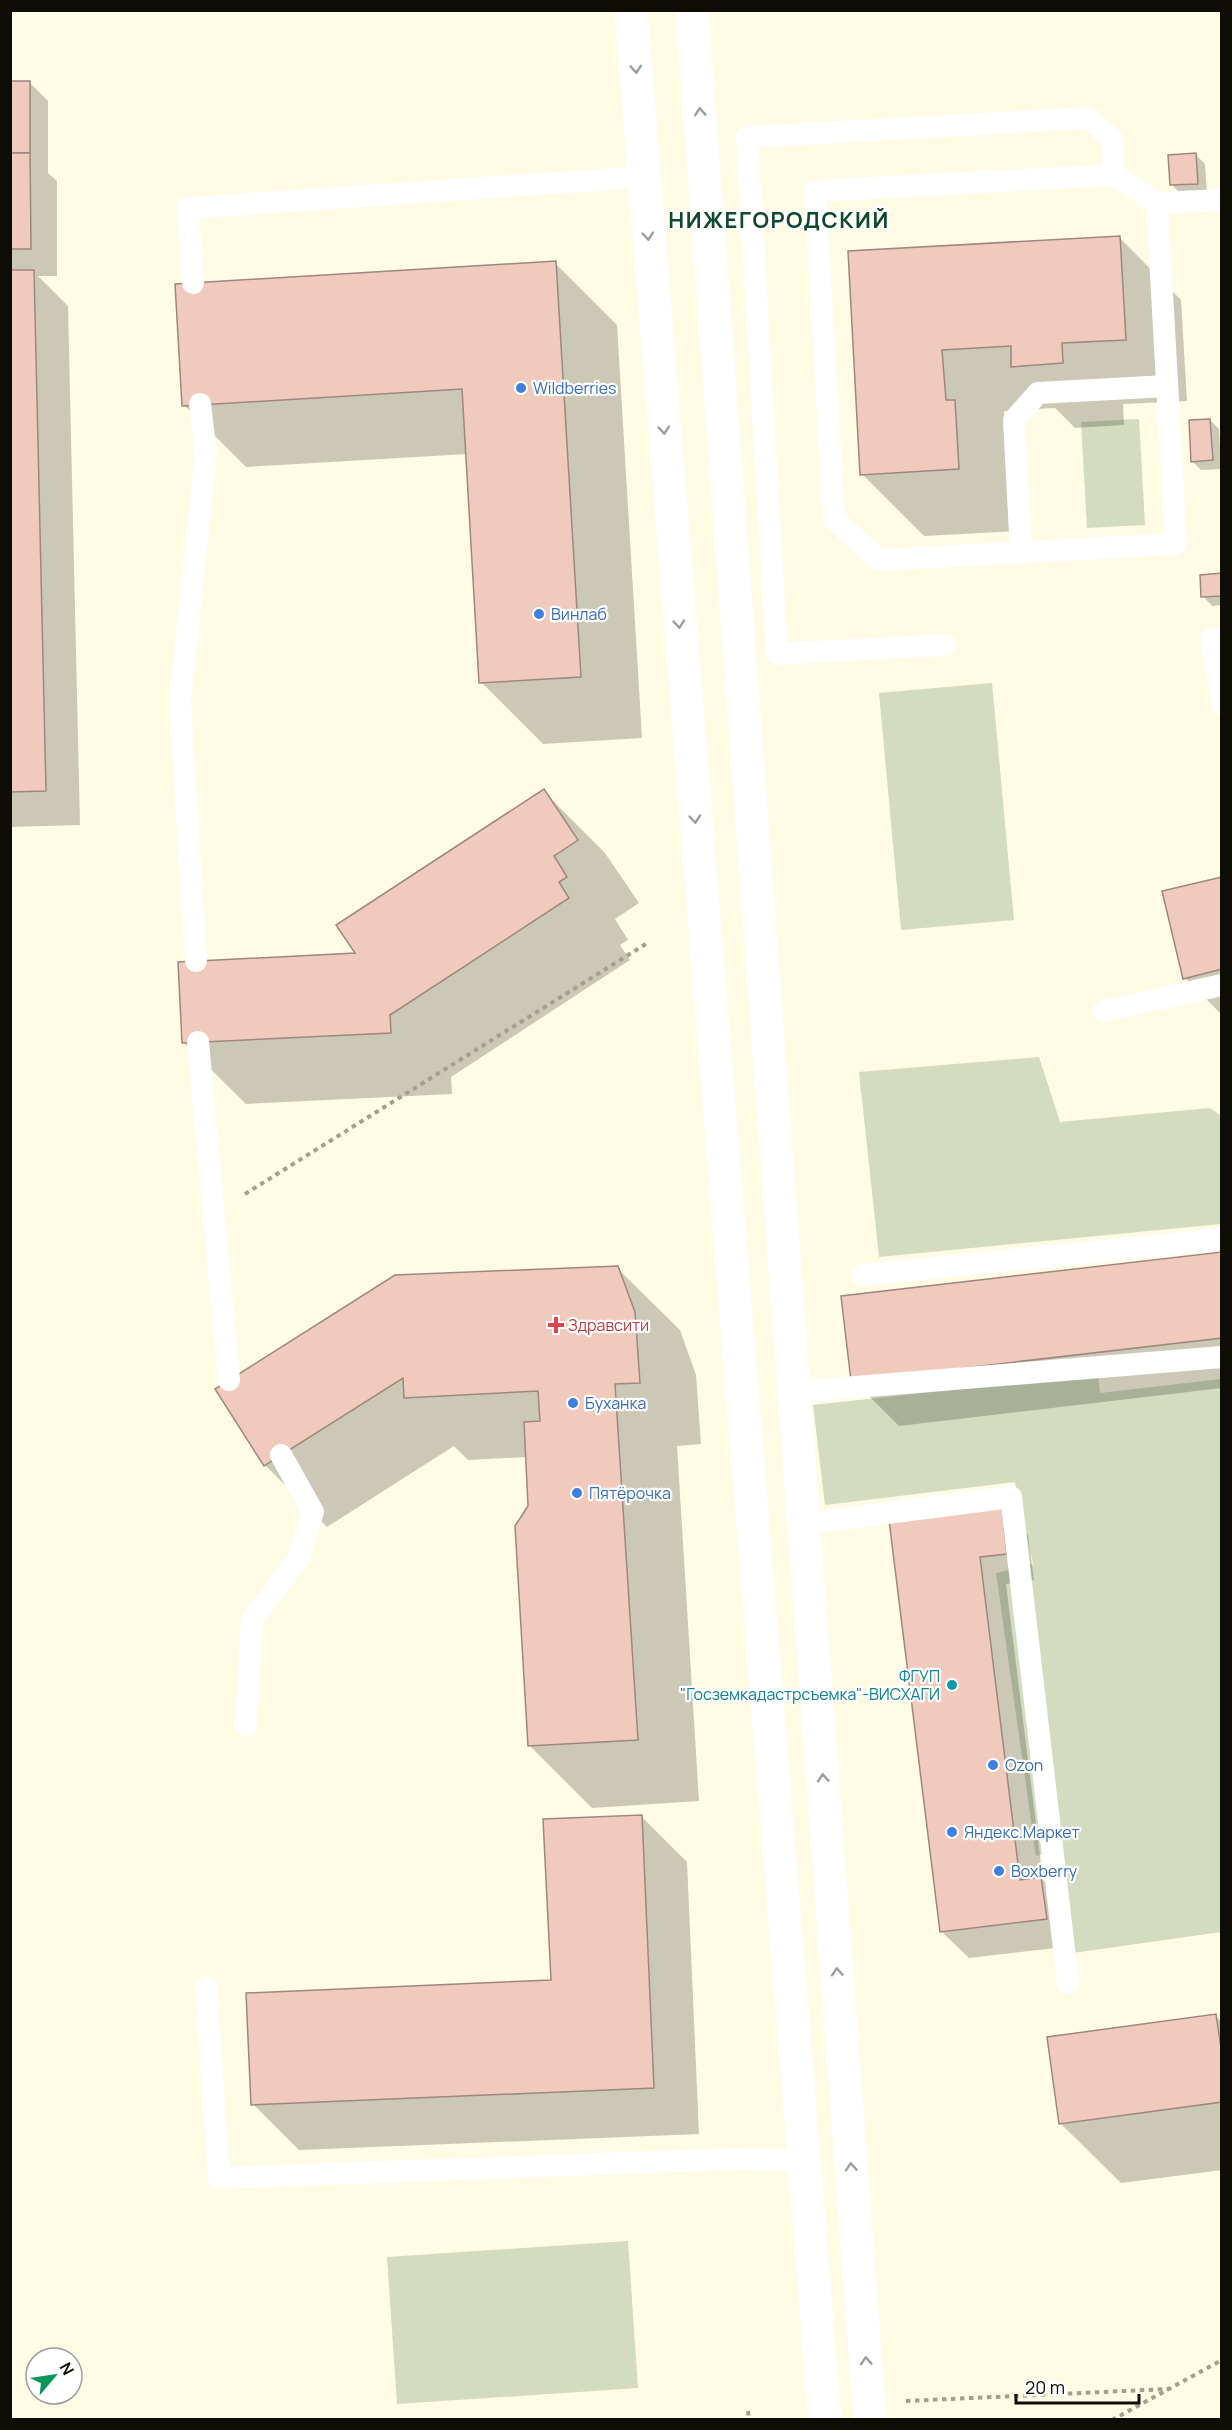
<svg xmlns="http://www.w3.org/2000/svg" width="1232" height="2430" font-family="Manrope,sans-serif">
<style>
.green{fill:#d3dcbf}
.shadow{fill:#0003}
.building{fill:#f0cbbd;stroke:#9e877e;stroke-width:1.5}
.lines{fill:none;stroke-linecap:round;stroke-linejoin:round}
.path{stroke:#a3a08f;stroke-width:4;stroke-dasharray:4.5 4.5;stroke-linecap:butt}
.lane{stroke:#fff;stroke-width:22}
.street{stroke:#fff;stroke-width:33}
.oneway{stroke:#9e9e9b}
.shop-dot{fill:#3f7fe0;stroke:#fff;stroke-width:2}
.health-dot{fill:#e0444e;stroke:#fff;stroke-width:2}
.culture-dot{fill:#0f9aa8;stroke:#fff;stroke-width:2}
.labels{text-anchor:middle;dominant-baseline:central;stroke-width:4.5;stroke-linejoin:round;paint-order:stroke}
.shop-label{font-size:16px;fill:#366cbe;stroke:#fff;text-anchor:start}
.health-label{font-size:16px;fill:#be3a42;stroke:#fff;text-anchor:start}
.culture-label{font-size:16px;fill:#0d838f;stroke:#fff;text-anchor:end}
.district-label{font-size:22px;font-weight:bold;letter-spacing:1.5px;fill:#0f4a2b;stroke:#fff}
</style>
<rect width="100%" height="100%" fill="#fffbe4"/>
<g class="green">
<polygon points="1139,419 1145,525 1087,528 1081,422"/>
<polygon points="992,683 1014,920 901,930 879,693"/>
<polygon points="1039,1057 1060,1122 1210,1108 1221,1116 1221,1224 879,1257 859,1072"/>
<polygon points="1098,1374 1100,1393 1221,1379 1221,1932 1073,1953 1061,1850 1036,1856 996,1573 1033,1564 1015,1482 825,1505 813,1405"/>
<polygon points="628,2241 638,2388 397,2404 387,2257"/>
</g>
<g class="shadow">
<polygon points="10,83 30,83 48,101 48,173 57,181 57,276 38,276 68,306 80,825 10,827"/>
<polygon points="1196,155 1205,164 1207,192 1181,194 1172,185"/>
<polygon points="1119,237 1181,300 1187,401 1123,404 1124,425 1075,428 1055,408 1004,411 1006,454 1020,531 924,536 862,474 850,252"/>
<polygon points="555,263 617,325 642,738 543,744 481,682 467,454 246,467 184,405"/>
<polygon points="1210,420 1219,429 1221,469 1201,470 1192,461"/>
<polygon points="1222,575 1222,605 1212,606 1203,596"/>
<polygon points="543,791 605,853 639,903 615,919 628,940 620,945 630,960 451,1077 452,1094 246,1104 183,1042 357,954"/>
<polygon points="1222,878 1222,1015 1185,978"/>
<polygon points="1222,1253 1222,1388 899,1426 853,1380"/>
<polygon points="617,1268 680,1330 696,1375 701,1444 677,1446 699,1801 592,1808 530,1746 530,1506 527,1457 468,1460 454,1446 327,1527 265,1465 217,1389"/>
<polygon points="1001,1508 1028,1535 1034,1580 1006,1584 1043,1880 1068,1906 1073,1946 969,1958 941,1931 891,1521"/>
<polygon points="641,1816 687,1862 699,2134 299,2150 253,2104 553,1981"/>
<polygon points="1215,2016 1222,2022 1222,2170 1121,2183 1060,2123"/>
</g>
<g class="building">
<rect x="10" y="81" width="20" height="72"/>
<polygon points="10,153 30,153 31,249 10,249"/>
<polygon points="1196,153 1198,184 1170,185 1168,155"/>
<polygon points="1120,236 1126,340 1062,343 1063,363 1011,367 1011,346 942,350 946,400 955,400 959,469 860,475 848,251"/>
<polygon points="556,261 581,677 479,683 462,389 182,406 175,284"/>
<polygon points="10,270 34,270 46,791 10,792"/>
<polygon points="1210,419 1213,460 1191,462 1189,420"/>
<polygon points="1222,573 1222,596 1201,597 1200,575"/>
<polygon points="544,789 578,840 554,856 567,877 559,882 569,898 390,1015 391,1033 182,1043 178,962 355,953 336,925"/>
<polygon points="1222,877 1222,969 1183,979 1162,891"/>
<polygon points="1222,1252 1222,1338 851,1381 841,1296"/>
<polygon points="618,1266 635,1312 640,1383 615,1384 638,1740 528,1746 515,1526 528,1506 524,1422 540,1421 538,1391 404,1398 403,1378 264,1466 215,1389 395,1275"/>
<polygon points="1002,1507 1007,1554 980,1557 1020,1880 1041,1877 1047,1919 940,1932 889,1520"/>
<polygon points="642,1815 654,2088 251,2105 246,1993 551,1980 543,1819"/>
<polygon points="1216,2014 1222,2055 1222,2102 1059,2124 1047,2037"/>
</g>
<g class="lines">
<g class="path">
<polyline points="245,1194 649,942"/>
<polyline points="906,2401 1168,2389"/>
<polyline points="748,2411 749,2420"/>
<polyline points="1112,2420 1222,2360"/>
</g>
<g class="lane">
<polyline points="1157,203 1176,544 879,560 834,519 815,191 1114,175 1157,203 1222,200"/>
<polyline points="193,283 188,208 643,177"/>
<polyline points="1021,552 1014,420 1038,393 1167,386"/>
<polyline points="1222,637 1212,639 1222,704"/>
<polyline points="945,645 777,654 747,137 1088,118 1112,139 1114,175"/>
<polyline points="196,961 180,701 206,453 200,404"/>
<polyline points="1104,1011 1222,985"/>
<polyline points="198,1042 229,1380"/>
<polyline points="862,1275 1222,1239"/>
<polyline points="794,1392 1222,1357"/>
<polyline points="826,1521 1011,1497 1068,1983"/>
<polyline points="246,1725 252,1620 298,1559 313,1512 281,1455"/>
<polyline points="206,1987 219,2178 735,2159 803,2160"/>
</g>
<g class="street">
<polyline points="631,10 825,2420"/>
<polyline points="692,10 870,2420"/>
</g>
</g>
<defs><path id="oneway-chevron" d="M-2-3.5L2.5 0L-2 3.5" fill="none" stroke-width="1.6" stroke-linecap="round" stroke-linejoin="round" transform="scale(1.5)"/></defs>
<g class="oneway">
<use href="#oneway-chevron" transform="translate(636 69) rotate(86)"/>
<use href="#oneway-chevron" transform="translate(700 112) rotate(-94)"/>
<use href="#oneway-chevron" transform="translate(648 236) rotate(85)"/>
<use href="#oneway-chevron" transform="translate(664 430) rotate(85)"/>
<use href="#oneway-chevron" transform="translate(679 624) rotate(85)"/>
<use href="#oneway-chevron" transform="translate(695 819) rotate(85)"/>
<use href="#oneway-chevron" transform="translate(823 1778) rotate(-94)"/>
<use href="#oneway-chevron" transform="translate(837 1972) rotate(-94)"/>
<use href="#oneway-chevron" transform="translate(851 2167) rotate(-94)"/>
<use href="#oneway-chevron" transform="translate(866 2361) rotate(-94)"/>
</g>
<g class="shop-dot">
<circle cx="521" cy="388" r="6"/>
<circle cx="539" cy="614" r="6"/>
<circle cx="573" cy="1403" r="6"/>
<circle cx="577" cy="1493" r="6"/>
<circle cx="993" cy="1765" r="6"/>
<circle cx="952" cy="1832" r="6"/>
<circle cx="999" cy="1871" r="6"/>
</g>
<path class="health-dot" d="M553 1316h6v6h6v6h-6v6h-6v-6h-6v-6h6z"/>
<circle class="culture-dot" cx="952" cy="1685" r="6"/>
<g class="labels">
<g class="shop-label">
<text x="533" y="388">Wildberries</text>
<text x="551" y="614">Винлаб</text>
<text x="585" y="1403">Буханка</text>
<text x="589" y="1493">Пятёрочка</text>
<text x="1005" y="1765">Ozon</text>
<text x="964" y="1832">Яндекс.Маркет</text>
<text x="1011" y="1871">Boxberry</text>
</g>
<g class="health-label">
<text x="568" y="1325">Здравсити</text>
</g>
<g class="culture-label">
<text x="940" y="1676">ФГУП<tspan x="940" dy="18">"Госземкадастрсъемка"-ВИСХАГИ</tspan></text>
</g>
<g class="district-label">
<text x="779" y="220">НИЖЕГОРОДСКИЙ</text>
</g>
</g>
<rect width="1232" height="2430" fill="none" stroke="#0d0c05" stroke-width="24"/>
<g transform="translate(54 2376) rotate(61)"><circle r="28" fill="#ffffff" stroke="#9e9e9b" stroke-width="1.5"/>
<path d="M0-4.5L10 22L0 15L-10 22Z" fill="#079758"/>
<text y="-9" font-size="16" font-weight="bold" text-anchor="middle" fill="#0d0c05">N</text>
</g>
<path d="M1016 2394v9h123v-9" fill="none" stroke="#0d0c05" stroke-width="3"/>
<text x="1025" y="2394" font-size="18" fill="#0d0c05" stroke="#ffffff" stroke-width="4.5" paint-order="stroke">20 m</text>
</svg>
